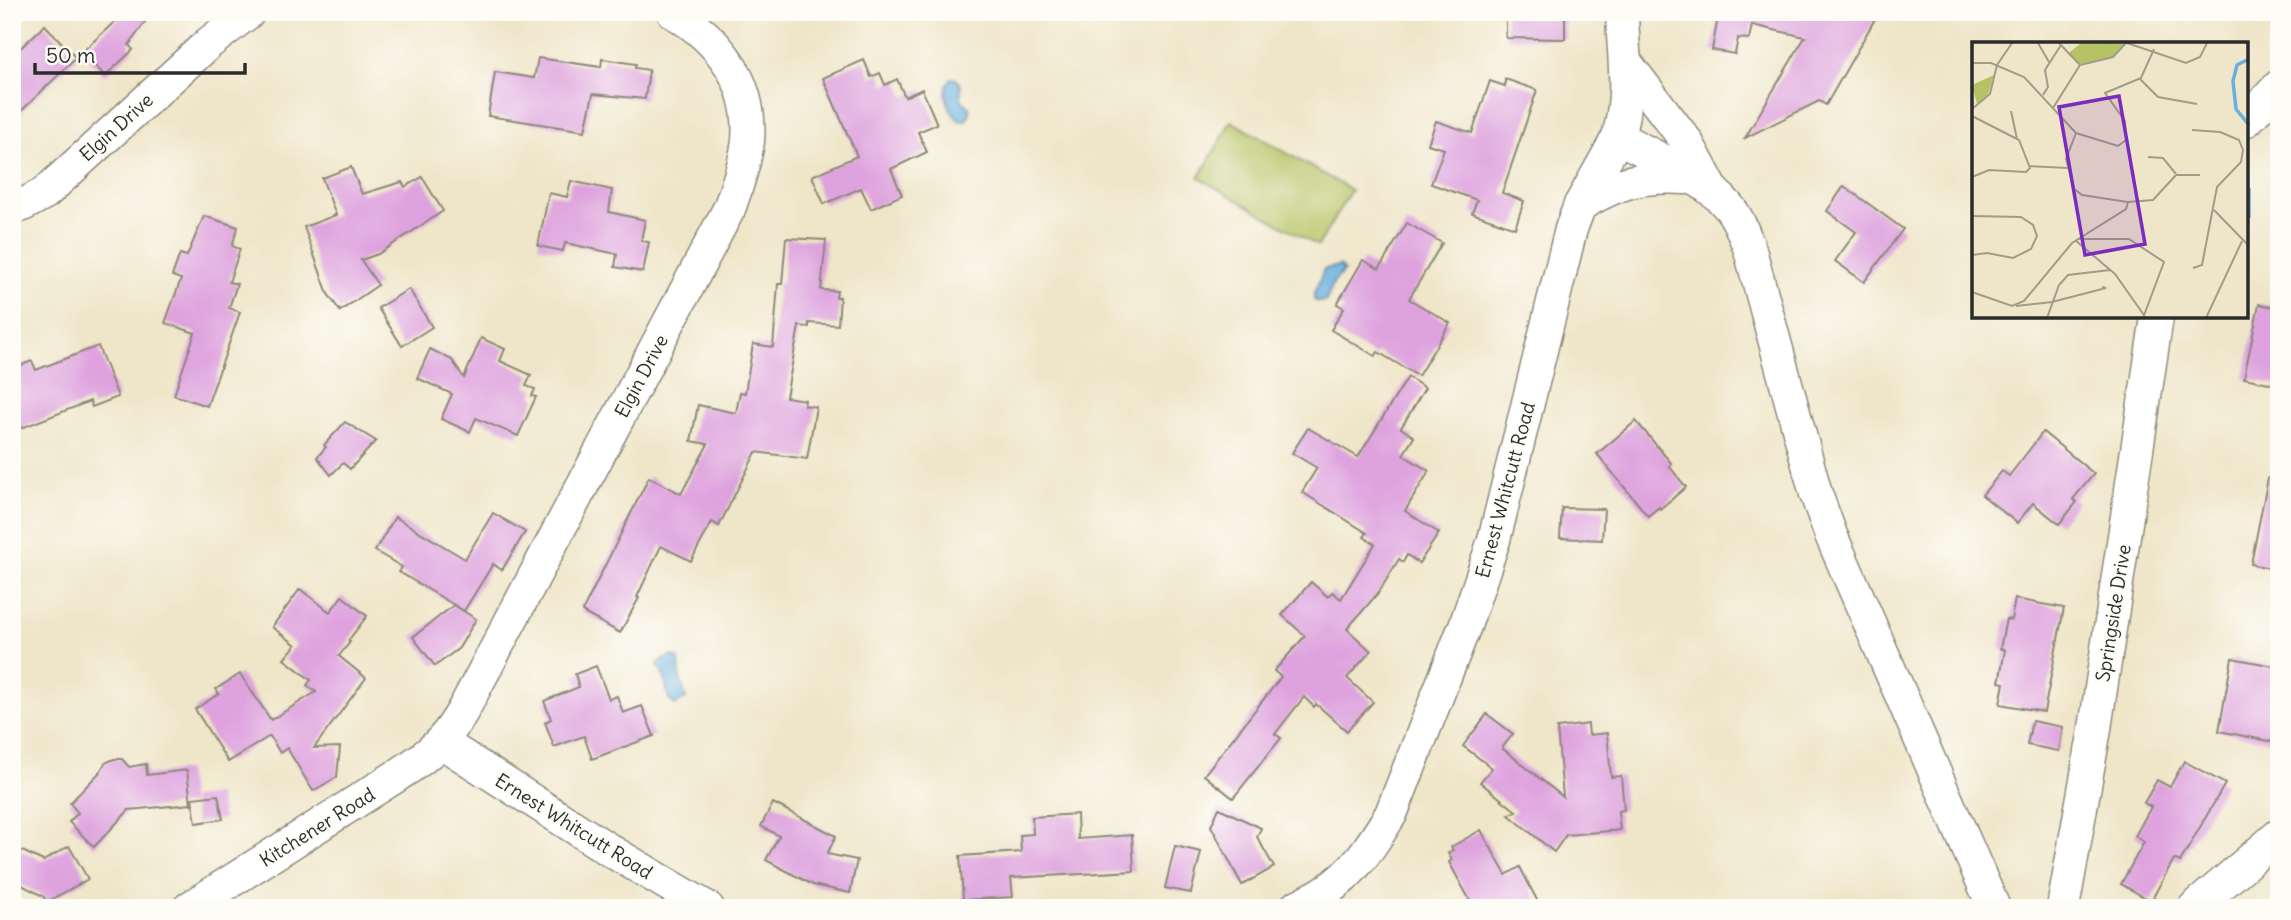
<svg xmlns="http://www.w3.org/2000/svg" width="2291" height="920" font-family="Delius,sans-serif">
<style>
.green{fill:#b6c364;stroke:#707748;stroke-width:2}
.water{fill:#69b0e0;stroke:#4a6e86;stroke-width:2}
.building{fill:#dea3de}
.lines{fill:none;stroke-linecap:round;stroke-linejoin:round}
.minor-casing{stroke:#8d887a;stroke-width:35}
.minor{stroke:#fff;stroke-width:32}
.labels{text-anchor:middle;dominant-baseline:central;stroke-width:5;stroke-linejoin:round;paint-order:stroke}
.street-label{font-size:19px;fill:#2b2b2b;stroke:#fdfcf7}
.inset-river{fill:none;stroke:#69b0e0;stroke-width:3.5}
.inset-road{fill:none;stroke:#a19b89;stroke-width:2}
.view{fill:#7b2cbf;fill-opacity:0.15;stroke:#7b2cbf;stroke-width:3.5}
.inset-edge{fill:none;stroke:#2b2b2b;stroke-width:3.5}
</style>
<rect width="100%" height="100%" fill="#fdfcf7"/>
<filter id="ink" filterUnits="userSpaceOnUse"><feTurbulence type="fractalNoise" baseFrequency=".0143" numOctaves="2"/><feDisplacementMap in="SourceGraphic" scale="14" xChannelSelector="R" yChannelSelector="G"/><feConvolveMatrix kernelMatrix="1 2 1 2 8 2 1 2 1" color-interpolation-filters="sRGB"/></filter>
<filter id="wash" filterUnits="userSpaceOnUse"><feTurbulence type="fractalNoise" baseFrequency=".00686" numOctaves="4" result="noise"/><feDisplacementMap in="SourceGraphic" scale="28" xChannelSelector="R" yChannelSelector="G"/><feGaussianBlur stdDeviation="1.57" result="paint"/><feColorMatrix in="noise" values="0 0 0 0 0 0 0 0 0 0 0 0 0 0 0 0 0 1.4 0 .05"/><feComposite in="paint" operator="in"/></filter>
<g filter="url(#wash)">
<rect width="100%" height="100%" fill="#efe5c8"/>
<polygon class="green" points="1231,121 1351,190 1318,246 1199,178"/>
<g class="water">
<path d="M 951,78 L 956,79 L 961,85 L 961,99 L 969,107 L 970,113 L 966,120 L 960,121 C 948,111 941,91 951,78 Z"/>
<polygon points="1340,266 1344,270 1334,282 1326,301 1320,302 1314,300 1314,295 1324,269"/>
<polygon points="673,656 679,659 680,679 686,698 675,705 669,700 665,679 658,665 662,660"/>
</g>
<g id="blocks">
<g class="building">
<polygon points="125,12 152,12 129,45 133,50 105,76 82,52"/>
<polygon points="1506,12 1565,12 1565,39 1506,38"/>
<polygon points="1719,12 1879,12 1826,105 1819,101 1745,138 1805,37 1752,25 1749,39 1738,38 1735,54 1712,50"/>
<polygon points="45,25 76,58 12,120 12,56"/>
<polygon points="538,58 601,67 602,59 636,64 635,68 649,70 645,99 593,94 585,131 488,116 495,72 534,78"/>
<polygon points="864,60 871,77 880,73 885,85 897,79 905,97 922,89 937,124 918,132 927,152 891,169 902,195 871,209 861,188 824,204 812,176 857,156 823,78"/>
<polygon points="1505,79 1537,90 1502,193 1524,201 1515,228 1472,213 1477,200 1431,184 1444,149 1428,144 1436,121 1472,133 1490,81 1505,86"/>
<polygon points="351,167 362,194 402,182 405,187 422,177 443,211 378,254 361,260 378,285 340,311 328,294 304,227 336,215 322,178"/>
<polygon points="571,181 612,190 609,212 645,220 641,241 649,242 643,272 615,267 617,254 565,243 563,251 538,246 549,193 567,197"/>
<polygon points="1844,186 1903,229 1864,282 1835,261 1856,232 1827,211"/>
<polygon points="204,216 238,227 232,246 240,249 229,282 237,284 229,308 240,312 207,406 174,395 195,333 165,323 181,279 172,276 180,254 187,256"/>
<polygon points="1407,223 1442,243 1409,299 1450,323 1418,376 1378,352 1375,356 1331,330 1344,308 1337,304 1363,260 1379,269"/>
<polygon points="786,238 826,240 821,290 837,291 836,297 840,297 838,325 809,323 809,327 799,326 786,397 805,400 804,405 816,407 807,459 756,452 719,526 712,522 691,561 661,546 637,597 639,598 620,633 582,612 649,477 681,494 708,444 691,441 698,405 736,413 740,392 745,393 753,344 773,347 778,284 782,284"/>
<polygon points="409,289 432,327 402,346 378,308"/>
<polygon points="2259,304 2279,308 2279,385 2244,378"/>
<polygon points="481,338 505,349 500,361 531,375 526,386 535,389 532,396 536,397 518,436 476,418 470,432 441,419 452,394 417,378 430,349 452,360 464,378"/>
<polygon points="98,346 118,397 92,407 90,401 19,429 12,411 12,369 32,361 36,370"/>
<polygon points="1408,377 1425,388 1401,428 1414,437 1403,455 1429,471 1405,511 1439,533 1419,563 1407,555 1403,562 1399,559 1379,592 1347,629 1371,651 1347,678 1373,702 1347,731 1316,704 1314,707 1304,697 1275,734 1281,738 1233,798 1204,775 1281,677 1274,671 1305,636 1282,615 1311,582 1328,597 1332,592 1341,599 1375,544 1364,537 1367,533 1302,492 1317,468 1292,453 1308,428 1358,457"/>
<polygon points="1636,421 1672,464 1669,466 1686,487 1660,509 1659,507 1648,516 1597,454"/>
<polygon points="345,422 376,441 350,469 343,463 331,475 317,457 326,447 324,445"/>
<polygon points="2043,432 2094,474 2073,499 2077,502 2059,524 2033,503 2017,523 1982,495 2002,471 2009,476"/>
<polygon points="2268,478 2279,479 2279,570 2251,564"/>
<polygon points="1562,508 1604,509 1602,540 1560,538"/>
<polygon points="493,513 525,532 502,570 493,564 464,611 399,572 402,567 375,551 395,517 465,559"/>
<polygon points="300,589 330,612 342,596 367,616 348,641 350,642 339,656 366,678 314,748 340,747 337,777 313,791 287,748 280,753 270,736 228,762 195,709 219,694 216,689 240,674 271,720 316,692 307,685 311,680 284,659 296,645 272,627"/>
<polygon points="2015,599 2064,608 2044,712 2000,704 2004,683 1999,682 2005,650 2000,649 2006,619 2011,620"/>
<polygon points="454,605 476,619 459,648 435,666 413,637"/>
<polygon points="2232,658 2279,667 2279,743 2219,731"/>
<polygon points="596,666 609,699 617,696 623,713 642,706 654,736 592,759 584,736 554,747 545,722 551,719 544,701 579,687 575,674"/>
<polygon points="1487,714 1513,734 1502,748 1563,797 1557,728 1588,724 1589,735 1607,733 1611,777 1621,776 1624,810 1618,811 1620,830 1566,835 1554,852 1509,815 1516,811 1480,782 1492,768 1463,746"/>
<polygon points="2032,721 2063,727 2059,751 2027,745"/>
<polygon points="114,759 122,759 129,767 146,764 147,775 187,770 191,804 129,810 94,847 69,822 78,813 70,803 100,772 105,763"/>
<polygon points="2184,761 2225,784 2180,862 2174,859 2151,901 2121,884 2144,842 2135,836 2151,807 2144,803 2157,780 2170,787"/>
<polygon points="218,795 223,819 196,823 192,798"/>
<polygon points="773,803 836,836 827,854 857,860 850,893 813,885 766,860 779,836 761,826"/>
<polygon points="1219,808 1261,828 1257,837 1274,867 1242,885 1211,826"/>
<polygon points="1077,814 1078,839 1132,835 1134,871 1011,878 1013,897 963,900 960,856 1021,852 1020,835 1033,834 1032,817"/>
<polygon points="1481,830 1506,875 1520,867 1541,908 1474,908 1449,862 1452,860 1448,853 1453,850 1451,847"/>
<polygon points="12,846 43,861 69,846 88,879 47,902 43,896 12,880"/>
<polygon points="1175,846 1201,852 1191,893 1165,888"/>
</g>
</g>
</g>
<g filter="url(#ink)">
<use href="#blocks" fill-opacity="0" stroke="#8d887a" stroke-width="2"/>
<g class="lines">
<g class="minor-casing">
<g id="minor">
<polyline points="1627,64 1687,142 1712,189"/>
<polyline points="2247,120 2279,86"/>
<path d="M 1618,137 C 1631,90 1623,58 1622,12"/>
<path d="M 1580,205 C 1619,182 1641,175 1686,178"/>
<polyline points="12,208 23,205 45,193 209,43 249,12"/>
<polyline points="441,742 611,851 708,908"/>
<path d="M 189,908 L 398,775 C 413,765 429,755 441,741 C 460,721 471,694 484,671 L 729,209 C 737,187 745,164 748,141 C 753,83 720,40 673,12"/>
<path d="M 1295,908 C 1305,902 1315,898 1324,892 C 1354,874 1373,843 1391,814 L 1466,623 L 1494,540 L 1571,229 L 1580,205 L 1618,137 C 1652,156 1704,177 1728,206 C 1739,218 1744,235 1750,250 L 1816,494 L 1831,535 L 1994,908"/>
<polyline points="2063,908 2094,735 2157,317"/>
<polyline points="2194,908 2279,835"/>
</g>
</g>
<use href="#minor" class="minor"/>
</g>
</g>
<g class="labels">
<g class="street-label">
<text transform="translate(116 127) rotate(-42)">Elgin Drive</text>
<text transform="translate(641 376) rotate(-62)">Elgin Drive</text>
<text transform="translate(1505 490) rotate(-75)">Ernest Whitcutt Road</text>
<text transform="translate(2113 613) rotate(-81)">Springside Drive</text>
<text transform="translate(574 826) rotate(32)">Ernest Whitcutt Road</text>
<text transform="translate(317 827) rotate(-32)">Kitchener Road</text>
</g>
</g>
<g transform="translate(1972 42)">
<rect width="276" height="276" fill="#efe5c8"/>
<path d="M 109,1 L 153,1 L 140,15 L 108,22 L 97,11 ZM 22,33 L 16,53 L 5,62 L 0,43 Z" fill="#b6c364"/>
<path class="inset-river" d="M 277,17 L 265,23 L 261,39 L 264,67 L 277,83M 277,146 L 277,176"/>
<path class="inset-road" d="M 66,1 L 77,20M 87,1 L 108,23M 155,1 L 214,21 L 228,15 L 235,1M 0,21 L 19,21 L 52,35 L 104,91 L 146,104 L 154,98 L 153,79 L 133,51 L 169,36 L 182,7M 25,23 L 40,1M 108,23 L 141,15 L 154,1M 168,37 L 186,55 L 225,62M 71,53 L 76,45 L 73,28 L 89,3M 81,66 L 108,23M 0,67 L 18,52 L 25,23M 39,69 L 45,97M 0,74 L 47,98 L 58,126 L 54,130 L 17,128 L 0,135M 220,88 L 248,90 L 267,98 L 271,108 L 269,120 L 245,145 L 230,223 L 221,226M 176,115 L 191,116 L 204,132M 57,124 L 96,126M 204,133 L 228,133M 156,160 L 181,158 L 204,133M 242,168 L 277,204M 0,174 L 49,175 L 61,183 L 65,194 L 59,207 L 41,216 L 15,211 L 0,213M 107,197 L 157,197 L 192,220 L 171,276M 103,198 L 143,232 L 174,276M 0,250 L 40,264 L 52,259 L 100,201 L 154,167 L 156,160 L 110,153 L 102,147 L 94,117 L 104,91M 44,264 L 80,260 L 134,246 L 130,245M 75,276 L 87,243 L 96,233 L 138,228M 234,276 L 270,199"/>
<path class="view" d="M 147,54 L 173,202 L 113,213 L 87,65 Z"/>
<rect width="276" height="276" class="inset-edge"/>
</g>
<rect width="2291" height="920" fill="none" stroke="#fdfcf7" stroke-width="42"/>
<path d="M35 63v10h210v-10" fill="none" stroke="#2b2b2b" stroke-width="3.5"/>
<text x="46" y="63" font-size="21" fill="#2b2b2b" stroke="#fdfcf7" stroke-width="5" paint-order="stroke">50 m</text>
</svg>
